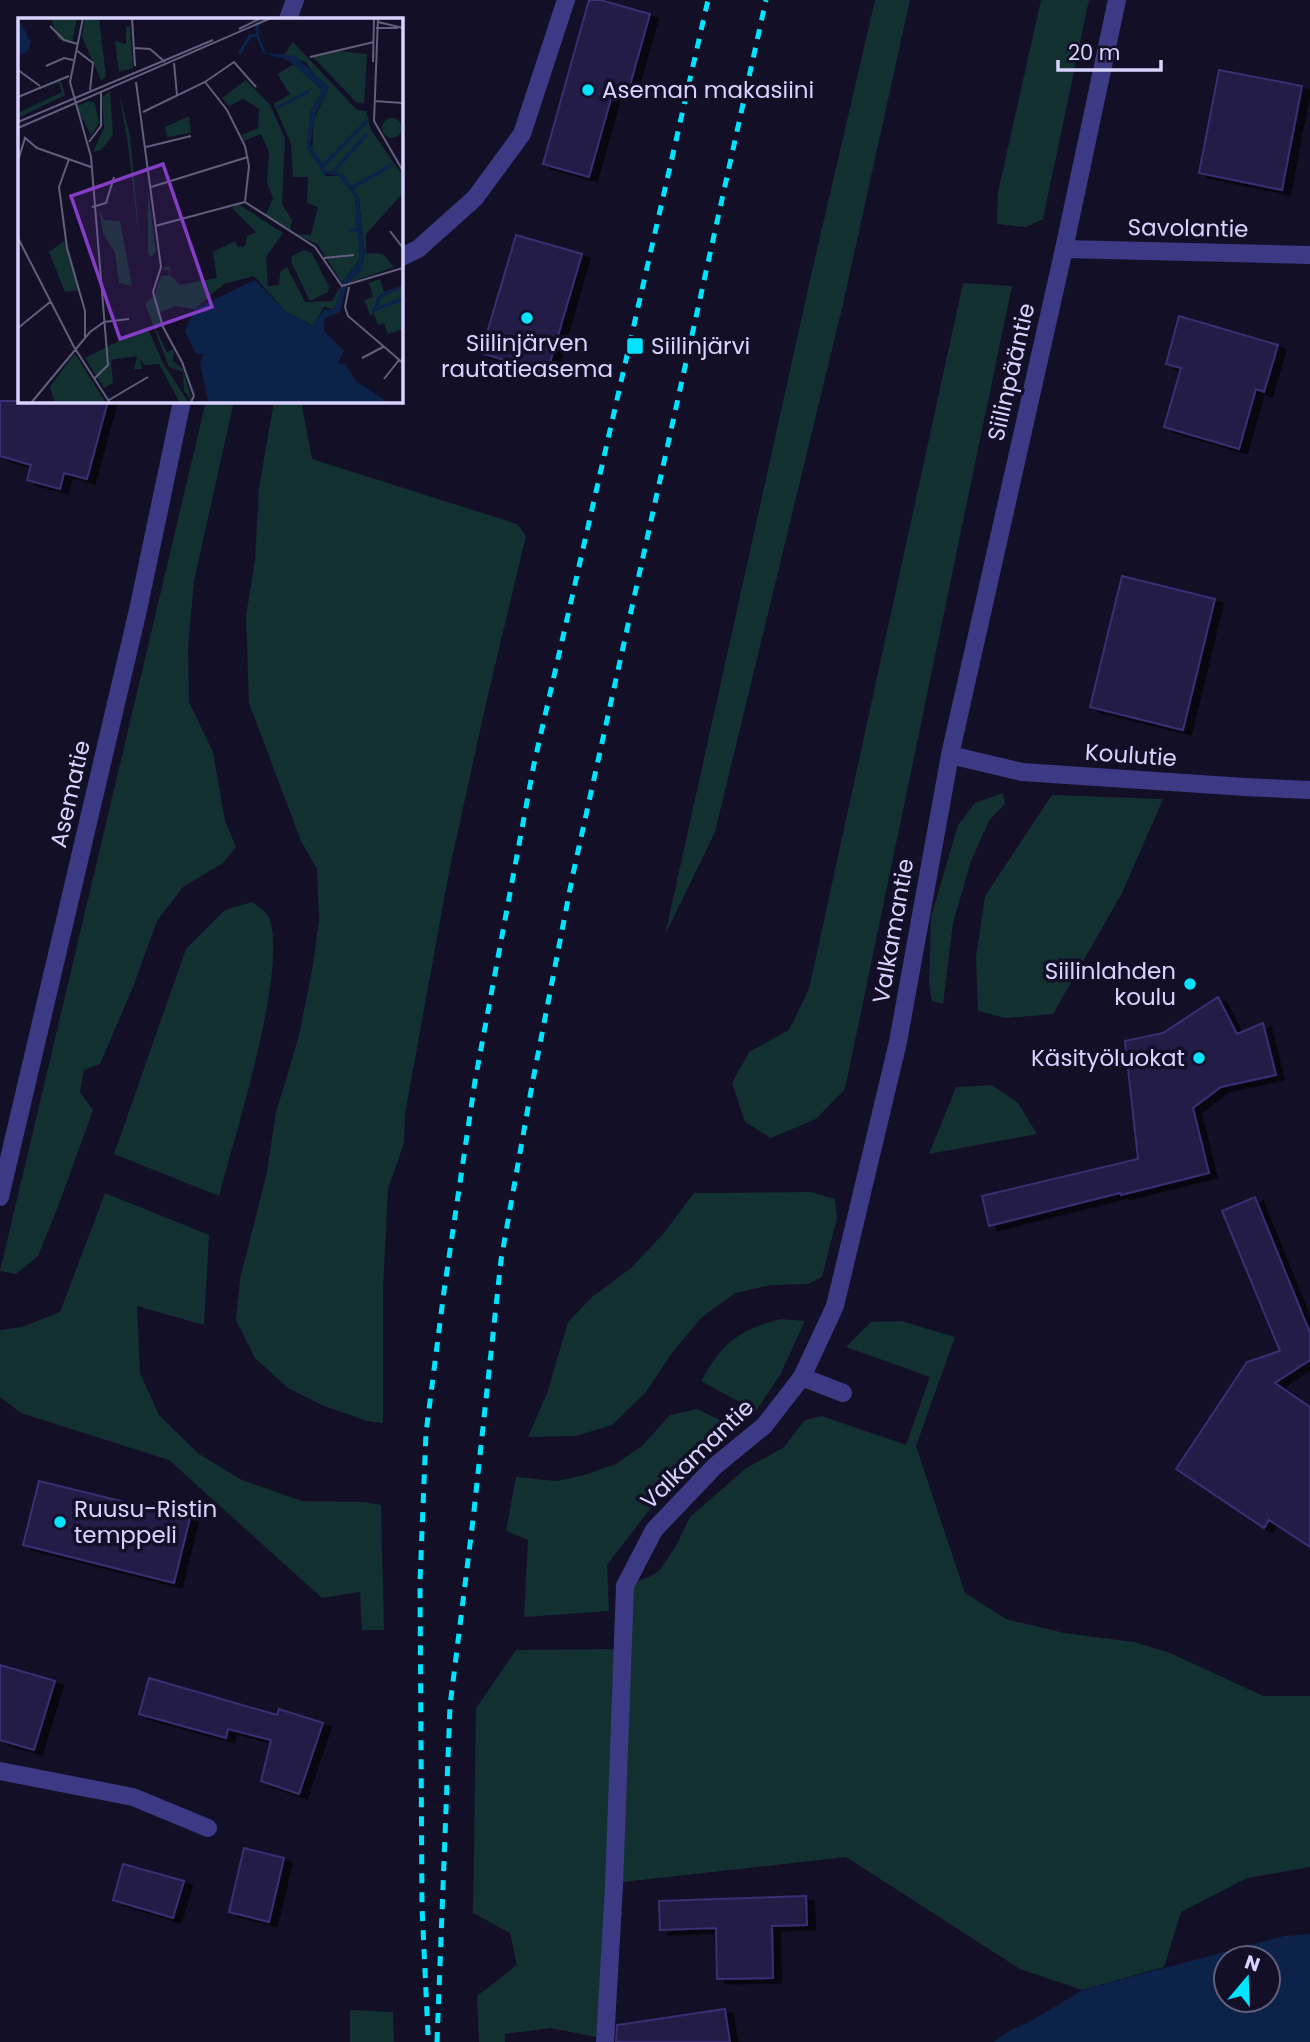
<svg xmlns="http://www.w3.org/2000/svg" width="1310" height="2042" font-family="Poppins,sans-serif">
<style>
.green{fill:#12302f}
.water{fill:#0c2248;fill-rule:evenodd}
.building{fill:#241b47;stroke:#3b2d73;stroke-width:2;filter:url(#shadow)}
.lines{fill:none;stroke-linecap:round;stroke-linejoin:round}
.minor{stroke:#3d3a85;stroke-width:18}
.rail{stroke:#00e5ff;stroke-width:5;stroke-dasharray:10 9;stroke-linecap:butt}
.poi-dot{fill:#00e5ff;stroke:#130f26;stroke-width:2.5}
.labels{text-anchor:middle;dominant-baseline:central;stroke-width:7;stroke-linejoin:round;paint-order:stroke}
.poi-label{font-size:23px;fill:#d9d4ff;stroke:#130f26;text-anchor:start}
.street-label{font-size:23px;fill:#d9d4ff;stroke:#130f26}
.inset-river{fill:none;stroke:#0c2248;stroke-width:3.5}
.inset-road{fill:none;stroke:#625e7d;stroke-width:2}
.view{fill:#843dc5;fill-opacity:0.15;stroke:#843dc5;stroke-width:3.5}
.inset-edge{fill:none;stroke:#d9d4ff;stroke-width:3.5}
</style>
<defs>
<filter id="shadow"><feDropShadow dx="8" dy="4.5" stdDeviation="0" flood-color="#0009"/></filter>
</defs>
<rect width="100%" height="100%" fill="#130f26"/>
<g class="green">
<polygon points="875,0 910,0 843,304 715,832 665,935 810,280"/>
<polygon points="1041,0 1089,0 1043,219 1026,227 997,224 998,192"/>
<polygon points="963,283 1012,286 845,1089 816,1119 771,1138 745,1122 732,1083 749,1052 789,1030 809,989"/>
<polygon points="206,401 234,401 194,581 188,648 189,702 213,752 225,821 236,847 223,863 183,887 157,921 133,987 100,1064 84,1070 80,1092 93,1110 59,1204 38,1256 16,1274 0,1271"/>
<polygon points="274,401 303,401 302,406 312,459 517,524 526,536 487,699 449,872 405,1114 404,1143 388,1189 383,1289 383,1423 367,1421 324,1406 288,1388 255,1358 236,1320 240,1279 267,1172 276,1112 299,1036 313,965 319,920 317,869 301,841 249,703 246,616 255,560 259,488"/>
<polygon points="1003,793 1005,804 990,819 971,861 953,923 943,1004 932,1001 929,984 931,917 958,825 975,803"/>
<polygon points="1052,795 1163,799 1122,893 1053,1014 1006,1018 978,1011 976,957 985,896"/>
<path d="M 252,902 C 257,906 265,910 268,916 C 291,962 233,1141 219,1196 L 114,1154 L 186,949 L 225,910 Z"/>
<polygon points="992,1085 1018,1103 1037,1134 929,1154 956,1087"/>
<polygon points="811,1192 835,1199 837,1218 822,1277 808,1284 771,1285 735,1293 702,1317 672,1353 646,1392 612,1425 576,1436 528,1437 547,1393 568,1322 592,1297 631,1268 663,1234 694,1193"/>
<polygon points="105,1193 209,1235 204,1325 137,1306 140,1373 159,1415 199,1454 242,1480 302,1501 365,1502 381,1505 384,1630 362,1630 360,1592 322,1598 169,1460 21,1413 0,1397 0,1330 22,1327 60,1312"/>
<path d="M 780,1319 L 805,1321 L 780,1375 L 756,1411 L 701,1381 C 722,1343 739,1330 780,1319 Z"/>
<polygon points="901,1321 955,1337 916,1446 965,1593 1006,1619 1064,1633 1134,1642 1170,1653 1263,1696 1310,1696 1310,1867 1247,1878 1181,1912 1164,1967 1082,1990 1020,1969 846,1857 614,1883 605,2039 551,2028 505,2034 505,2042 479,2042 477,1996 517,1965 510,1933 473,1913 476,1708 516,1650 623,1649 625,1586 649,1577 660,1570 676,1546 690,1517 745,1469 784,1447 805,1420 822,1416 906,1445 930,1377 846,1347 871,1322"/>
<polygon points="697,1409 718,1419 728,1430 690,1467 647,1513 607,1565 609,1611 524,1617 528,1540 506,1531 516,1477 556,1481 581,1476 616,1464 643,1445 670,1415"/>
<polygon points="350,2010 393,2012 394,2042 350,2042"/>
</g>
<path class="water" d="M 1310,1934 L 1310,2042 L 994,2042 L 1011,2030 L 1033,2020 L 1082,1990 L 1284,1936 ZM 1226,1958 L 1268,1958 L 1268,2000 L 1226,2000 Z"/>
<g class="building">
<polygon points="589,0 600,0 650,14 628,92 614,88 589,177 543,164"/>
<polygon points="1219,70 1302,86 1282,190 1199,173"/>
<polygon points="516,235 582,254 547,373 481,353"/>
<polygon points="1179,316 1278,345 1264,392 1256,389 1239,449 1164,427 1181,368 1166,364"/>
<polygon points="0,401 108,401 87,479 64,473 60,489 27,480 31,465 0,456"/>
<polygon points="1122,576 1215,599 1183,730 1090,707"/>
<polygon points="1218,997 1237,1034 1263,1023 1276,1075 1221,1087 1193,1108 1209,1173 1121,1195 1120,1193 989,1226 982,1196 1138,1159 1125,1041 1163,1033"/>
<polygon points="1255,1197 1310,1333 1310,1360 1275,1383 1310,1407 1310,1547 1269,1520 1264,1528 1176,1469 1247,1362 1280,1351 1222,1211"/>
<polygon points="39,1481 190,1518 174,1583 23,1545"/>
<polygon points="0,1665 55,1681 34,1750 0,1740"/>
<polygon points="149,1678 277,1715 279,1709 323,1723 299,1794 261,1781 271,1740 228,1729 226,1738 139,1714"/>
<polygon points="244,1848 284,1858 269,1922 229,1912"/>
<polygon points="123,1864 184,1881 173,1918 113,1900"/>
<polygon points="806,1896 807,1925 772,1926 773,1978 717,1979 716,1928 660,1930 659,1901"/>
<polygon points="725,2009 730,2042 616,2042 617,2025"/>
</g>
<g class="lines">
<g class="minor">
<polyline points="288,19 295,0"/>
<polyline points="1064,249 1310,255"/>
<polyline points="401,257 418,249 475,198 522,134 566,0"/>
<polyline points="950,755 1022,772 1245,787 1310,790"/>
<polyline points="0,1197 138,610 182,401"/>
<polyline points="802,1377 843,1393"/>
<polyline points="0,1771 133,1797 208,1828"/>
<polyline points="605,2042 614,1886 625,1586 654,1530 715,1466 764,1426 802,1377 835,1306 898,1042 950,755 1064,249 1117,0"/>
</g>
<g class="rail">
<polyline points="428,2035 422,1907 420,1581 426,1433 444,1291 475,1081 534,764 708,0"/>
<polyline points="437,2042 450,1706 473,1520 501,1260 532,1085 573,874 766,0"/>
</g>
</g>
<g class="poi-dot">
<circle cx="588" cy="90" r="7"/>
<circle cx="527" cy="318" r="7"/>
<rect x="626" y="337" width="18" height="18" rx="3.5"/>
<circle cx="1190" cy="984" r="7"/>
<circle cx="1199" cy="1058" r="7"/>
<circle cx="60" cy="1522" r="7"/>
</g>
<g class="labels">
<g class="poi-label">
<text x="602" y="90">Aseman makasiini</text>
<text x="527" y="343" text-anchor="middle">Siilinjärven<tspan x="527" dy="26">rautatieasema</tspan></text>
<text x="651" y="346">Siilinjärvi</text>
<text x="1176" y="971" text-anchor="end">Siilinlahden<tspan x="1176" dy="26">koulu</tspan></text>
<text x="1185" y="1058" text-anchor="end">Käsityöluokat</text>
<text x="74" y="1509">Ruusu-Ristin<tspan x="74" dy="26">temppeli</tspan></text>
</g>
<g class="street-label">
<text transform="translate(1188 228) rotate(1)">Savolantie</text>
<text transform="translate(1011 372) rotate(-77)">Siilinpääntie</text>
<text transform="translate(1131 755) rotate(4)">Koulutie</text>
<text transform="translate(70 794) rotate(-77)">Asematie</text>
<text transform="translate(893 931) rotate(-80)">Valkamantie</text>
<text transform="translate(697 1454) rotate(-44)">Valkamantie</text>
</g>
</g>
<g transform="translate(18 18)">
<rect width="385" height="385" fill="#130f26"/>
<path d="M 33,0 L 59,0 L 54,26 L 40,21 ZM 67,0 L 81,0 L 88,59 L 83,62 L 64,19 ZM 108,9 L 112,9 L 115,50 L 101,54 L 97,23 L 108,26 ZM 275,24 L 339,92 L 348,93 L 353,112 L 385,158 L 385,175 L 348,216 L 348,235 L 365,236 L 376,249 L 330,265 L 343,253 L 347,236 L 341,181 L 325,156 L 309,153 L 294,135 L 296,101 L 311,69 L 299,62 L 288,44 L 266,37 ZM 322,33 L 349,36 L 346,86 L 338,84 L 295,39 ZM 276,46 L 304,72 L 292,95 L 289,129 L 308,158 L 321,158 L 337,178 L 342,241 L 324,265 L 300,227 L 279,216 L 293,217 L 300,189 L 289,185 L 290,159 L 275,159 L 273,126 L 256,86 L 272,76 L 259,56 ZM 228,62 L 252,87 L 267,120 L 264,186 L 274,202 L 272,214 L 247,198 L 255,180 L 249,165 L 251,134 L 243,116 L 226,123 L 224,117 L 240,110 L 241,91 L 226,81 L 211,88 L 204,80 ZM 43,63 L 47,77 L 0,100 L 0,95 L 44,74 L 41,65 L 26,70 ZM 92,73 L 95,117 L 83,132 L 75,134 L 86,110 L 84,79 ZM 101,75 L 112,118 L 122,227 L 110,127 ZM 70,83 L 77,85 L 81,105 L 73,117 L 58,89 ZM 171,98 L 173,115 L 149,119 L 147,109 ZM364 110a10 10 0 1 1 20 0a10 10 0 1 1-20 0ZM 130,173 L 138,234 L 134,239 L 130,236 ZM 220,186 L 265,215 L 248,239 L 250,268 L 261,267 L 262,254 L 269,249 L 287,284 L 314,283 L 322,269 L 323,278 L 316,291 L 306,289 L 295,308 L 267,293 L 236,258 L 206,266 L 177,291 L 157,288 L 141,295 L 144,306 L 137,309 L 149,334 L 156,331 L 155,343 L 165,351 L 174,383 L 166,373 L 165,354 L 151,349 L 127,286 L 136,278 L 143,258 L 151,257 L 151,252 L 144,252 L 148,249 L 152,248 L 152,257 L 162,267 L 199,260 L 195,234 L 217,223 L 220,229 L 227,228 L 229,218 L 238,214 L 214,190 ZM 81,191 L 86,202 L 102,203 L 114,268 L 101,265 L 97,235 L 85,215 ZM 46,223 L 61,272 L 47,274 L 31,234 ZM 286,232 L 294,235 L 311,269 L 310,274 L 292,283 L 273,244 L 274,238 ZM 362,261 L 366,274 L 385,267 L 385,311 L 370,316 L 366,305 L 360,307 L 356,296 L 352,297 L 346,282 L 355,279 L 351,265 ZM 129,309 L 146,347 L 171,385 L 162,385 L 141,346 L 126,347 L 122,341 L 124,351 L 116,351 L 119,338 L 93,342 L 95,365 L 86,370 L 67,340 ZM 56,336 L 58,337 L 88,385 L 37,385 L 32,369 Z" fill="#12302f"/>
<path d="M 0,0 L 13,24 L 10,33 L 0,38 ZM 237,0 L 242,0 L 241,18 L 248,35 L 277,38 L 311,69 L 298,94 L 292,126 L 309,153 L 325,156 L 340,177 L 347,236 L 343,253 L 329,267 L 322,294 L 306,301 L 306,313 L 326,333 L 320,345 L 327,346 L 338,363 L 371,385 L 190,384 L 182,344 L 186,336 L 178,336 L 167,313 L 177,291 L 237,262 L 267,293 L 294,308 L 306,292 L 317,290 L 324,265 L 342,242 L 337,178 L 321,158 L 305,155 L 289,129 L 292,95 L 304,72 L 270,42 L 245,35 L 238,18 Z" fill="#0c2248"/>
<path class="inset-river" d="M 221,36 L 232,18 L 239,17M 259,90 L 291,73M 304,149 L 350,102M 315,154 L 349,116M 334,170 L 375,146M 331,212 L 341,211 L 338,197M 383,269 L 362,278 L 356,292 L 385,281"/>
<path class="inset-road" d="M 65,0 L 52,64 L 73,139 L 90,347 L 77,360M 114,0 L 117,48M 360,0 L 356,103 L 385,153M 360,4 L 385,10M 32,8 L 46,22 L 60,26M 358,10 L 380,10M 221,11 L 243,0M 117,30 L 132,31 L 147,44M 58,32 L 75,45 L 72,72M 292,39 L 356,24M 355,44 L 356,0M 156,45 L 159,77M 28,48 L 46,40 L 55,42M 0,52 L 22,68M 118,64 L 143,249 L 135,274 L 145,309 L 164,344 L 176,378 L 173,384M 187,64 L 209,92 L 227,128 L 231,148 L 227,184M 0,79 L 51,58M 356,83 L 385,85M 125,94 L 187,64 L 216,44 L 238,69M 0,104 L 195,22M 0,110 L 253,0M 6,119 L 19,130 L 73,149M 71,124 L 83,108 L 83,73M 128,129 L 173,118M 51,141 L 41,169 L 49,230 L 67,293 L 67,320M 0,143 L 7,120M 133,169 L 230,139M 227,184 L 297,229 L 324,268 L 385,250M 74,189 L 88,185 L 96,159M 137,208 L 227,184M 372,213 L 385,230M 0,220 L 56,329 L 92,385M 306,240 L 336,237M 331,269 L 327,289 L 330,298 L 385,345M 0,310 L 32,284M 344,340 L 365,329M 366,361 L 381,342M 91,382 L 130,359M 13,385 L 72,314 L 86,304 L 111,301"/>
<path class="view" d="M 145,146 L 194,289 L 102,321 L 53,178 Z"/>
<rect width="385" height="385" class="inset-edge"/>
</g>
<g transform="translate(1247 1979) rotate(19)"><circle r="33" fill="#130f26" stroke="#625e7d" stroke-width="2"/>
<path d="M0-5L12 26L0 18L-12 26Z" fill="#00e5ff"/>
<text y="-10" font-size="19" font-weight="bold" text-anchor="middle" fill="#d9d4ff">N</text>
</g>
<path d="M1058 60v10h103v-10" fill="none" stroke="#d9d4ff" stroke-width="3.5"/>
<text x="1068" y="60" font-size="21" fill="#d9d4ff" stroke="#130f26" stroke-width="5" paint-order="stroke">20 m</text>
</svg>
